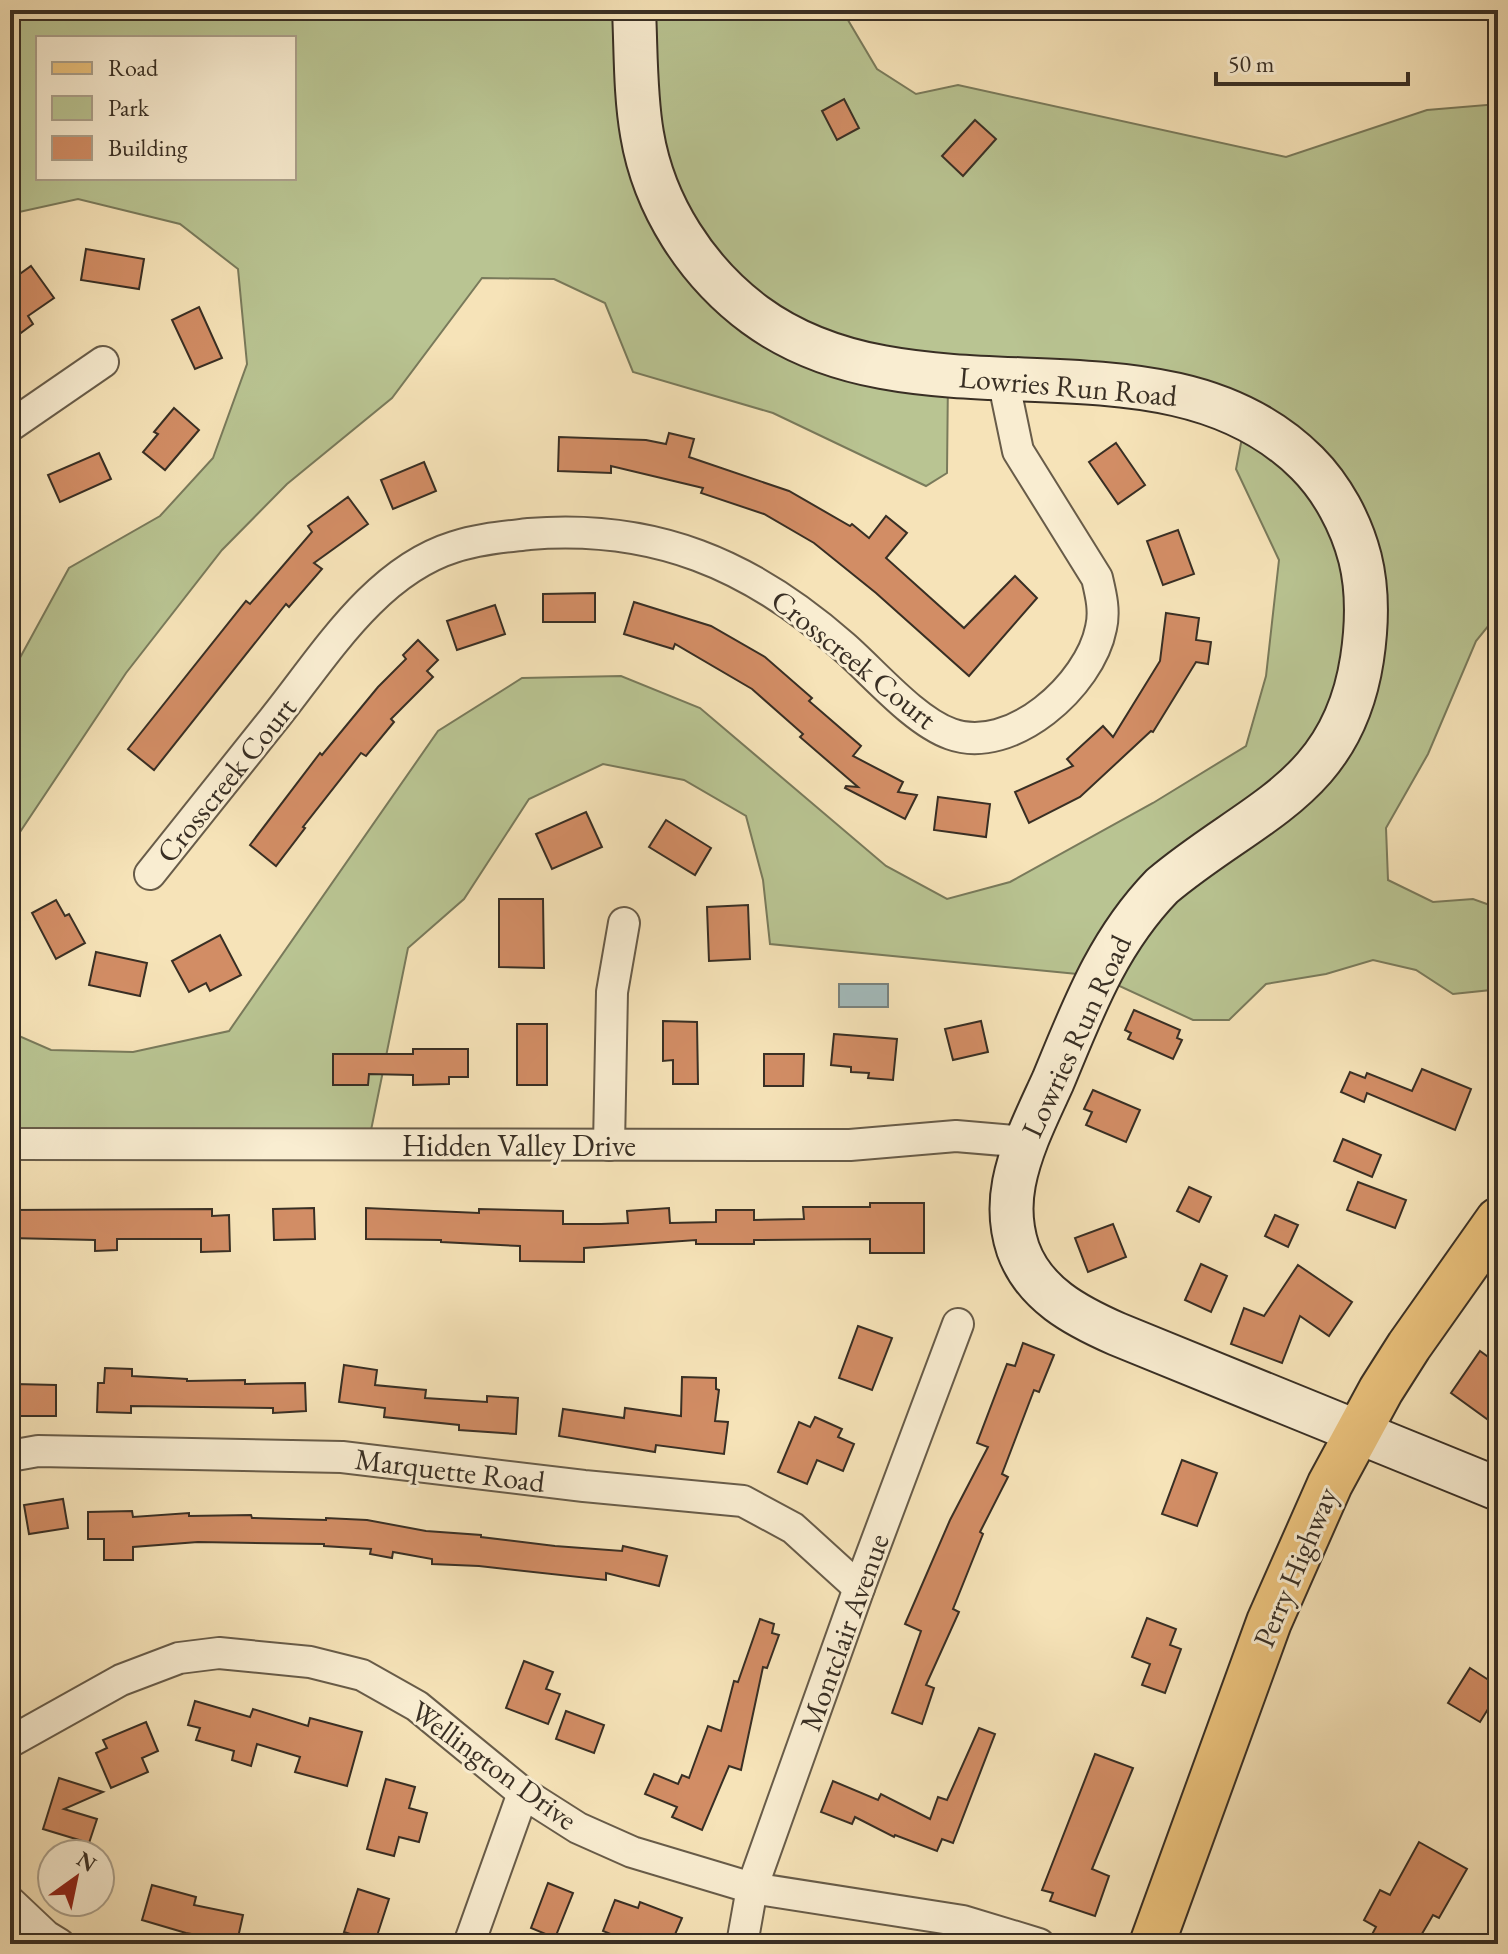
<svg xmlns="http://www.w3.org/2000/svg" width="1508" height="1954" font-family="'EB Garamond',serif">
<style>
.green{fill:#b9c492;stroke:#797a5b;stroke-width:2;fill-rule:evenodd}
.water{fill:#a3bbbb;stroke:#79837f;stroke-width:2}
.building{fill:#d28d65;stroke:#392f24;stroke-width:2}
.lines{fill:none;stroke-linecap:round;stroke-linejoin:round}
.street-casing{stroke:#685c49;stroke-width:34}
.secondary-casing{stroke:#392f24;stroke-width:46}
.primary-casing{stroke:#392f24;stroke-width:48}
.street{stroke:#f9edd1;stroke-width:30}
.secondary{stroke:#f9edd1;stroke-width:42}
.primary{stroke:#ebc27c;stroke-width:44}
.labels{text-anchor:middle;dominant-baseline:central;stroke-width:6;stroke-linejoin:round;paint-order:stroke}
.street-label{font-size:30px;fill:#392f24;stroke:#f9edd1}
</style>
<rect width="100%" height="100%" fill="#f6e3b8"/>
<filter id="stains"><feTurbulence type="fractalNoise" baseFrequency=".0025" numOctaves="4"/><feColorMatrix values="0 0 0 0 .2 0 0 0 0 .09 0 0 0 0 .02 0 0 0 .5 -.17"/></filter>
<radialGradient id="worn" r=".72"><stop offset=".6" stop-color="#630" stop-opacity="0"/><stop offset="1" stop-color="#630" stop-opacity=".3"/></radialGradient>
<path class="green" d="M 10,10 L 842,10 L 877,69 L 916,94 L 958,85 L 1286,157 L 1427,110 L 1498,104 L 1498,614 L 1476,641 L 1428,754 L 1386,828 L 1388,880 L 1433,902 L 1473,899 L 1498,908 L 1498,978 L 1491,990 L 1453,994 L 1416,970 L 1373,960 L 1326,974 L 1266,984 L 1229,1020 L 1193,1020 L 1098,976 L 770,944 L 763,880 L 746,816 L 684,780 L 603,764 L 529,799 L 464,899 L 408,948 L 368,1145 L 10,1144 L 10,1032 L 51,1050 L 133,1052 L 229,1031 L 438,731 L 522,678 L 621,676 L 700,708 L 886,866 L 947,899 L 1010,882 L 1153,803 L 1246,746 L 1266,676 L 1279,560 L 1236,469 L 1246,417 L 948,377 L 947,473 L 926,486 L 773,413 L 633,372 L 605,303 L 554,279 L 482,278 L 392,398 L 287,484 L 222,550 L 126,673 L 10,847 L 10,676 L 69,568 L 160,516 L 213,458 L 247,364 L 238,269 L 180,224 L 78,199 L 10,214 ZM 38,38 L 294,38 L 294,178 L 38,178 Z"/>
<rect class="water" x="839" y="984" width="49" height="23"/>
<g class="building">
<polygon points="844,99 859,128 837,140 822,111"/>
<polygon points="975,120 996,139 963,176 942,156"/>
<polygon points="86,249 144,259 139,289 81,280"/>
<polygon points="31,266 54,298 28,316 33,324 10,341 10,281"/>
<polygon points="199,307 222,358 195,369 172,320"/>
<polygon points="174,408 199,430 165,470 143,452 158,434 154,432"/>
<polygon points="669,433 694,439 689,457 789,491 850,526 852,524 869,538 886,516 907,533 886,558 964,628 1015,576 1037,598 969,676 876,593 814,543 764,514 701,493 703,488 611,466 611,473 558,471 559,437 646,440 666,444"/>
<polygon points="1116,443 1145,485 1118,504 1089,462"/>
<polygon points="99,453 111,479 60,502 48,475"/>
<polygon points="424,462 436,491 393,509 381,480"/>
<polygon points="348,497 368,524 314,563 322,569 289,607 286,604 154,770 128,749 246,601 250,604 312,532 308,526"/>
<polygon points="1178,530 1194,574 1163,585 1147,541"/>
<polygon points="595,593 595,622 543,622 543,594"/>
<polygon points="634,602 711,626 765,657 812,698 809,701 861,746 853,756 903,782 898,792 917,795 905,819 845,788 846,786 858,787 800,737 803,734 752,689 675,644 673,649 624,634"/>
<polygon points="495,605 505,634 457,650 447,621"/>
<polygon points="1166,613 1199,618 1196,640 1211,642 1208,664 1196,662 1153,732 1151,731 1080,797 1029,823 1015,792 1073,766 1067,759 1103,726 1113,737 1160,661"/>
<polygon points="418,640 438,660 427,671 433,677 391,719 394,722 366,756 361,753 303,827 305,828 276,866 250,845 320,753 322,755 378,687 406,659 403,655"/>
<polygon points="938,797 990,804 986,837 934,830"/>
<polygon points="586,812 602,847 552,869 536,834"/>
<polygon points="666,820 711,848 695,875 649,847"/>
<polygon points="499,899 543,899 544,968 499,967"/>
<polygon points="56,900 65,916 69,914 85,943 56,959 32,913"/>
<polygon points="748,905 750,959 709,961 707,907"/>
<polygon points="220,935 241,975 210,991 206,983 189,992 172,961"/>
<polygon points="96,952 147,963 140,996 89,985"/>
<polygon points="1134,1010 1180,1030 1177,1038 1182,1040 1173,1059 1128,1039 1131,1033 1125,1030"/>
<polygon points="663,1021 697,1022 698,1084 673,1084 673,1060 663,1061"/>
<polygon points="981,1021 988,1052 953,1060 945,1029"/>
<rect x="517" y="1024" width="30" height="61"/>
<polygon points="834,1034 897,1039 893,1080 868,1078 869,1073 851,1072 851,1067 831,1065"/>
<polygon points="413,1049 468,1049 468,1077 449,1077 449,1084 413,1085 413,1075 369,1074 368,1085 333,1085 333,1054 413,1054"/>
<polygon points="764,1054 804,1054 803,1086 764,1086"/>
<polygon points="1422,1069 1471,1089 1455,1130 1367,1093 1364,1102 1341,1092 1350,1072 1365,1078 1367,1073 1412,1091"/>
<polygon points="1093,1090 1140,1110 1126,1142 1086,1125 1092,1112 1084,1109"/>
<polygon points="1343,1139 1381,1155 1372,1177 1334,1161"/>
<polygon points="1358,1182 1406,1200 1395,1228 1347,1210"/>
<polygon points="1189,1187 1211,1197 1199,1222 1177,1211"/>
<polygon points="870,1203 924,1203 924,1253 870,1253 870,1239 754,1240 754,1244 696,1244 696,1240 584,1248 584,1262 520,1261 520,1246 441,1242 441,1240 366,1239 366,1208 479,1213 479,1209 563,1211 563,1224 601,1224 628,1223 627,1211 669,1208 670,1223 716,1222 716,1210 754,1210 754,1220 804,1219 803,1207 870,1207"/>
<polygon points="314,1208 315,1239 274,1240 273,1209"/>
<polygon points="212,1209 212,1216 229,1215 230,1251 201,1252 201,1239 117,1239 117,1250 95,1251 95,1240 10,1238 10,1210"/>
<polygon points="1275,1215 1298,1225 1288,1247 1265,1236"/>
<polygon points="1113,1224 1126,1257 1088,1272 1075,1238"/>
<polygon points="1201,1264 1227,1276 1211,1312 1185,1300"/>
<polygon points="1298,1265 1352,1302 1329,1336 1300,1316 1282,1363 1231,1344 1244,1308 1264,1316"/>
<polygon points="858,1326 892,1338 872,1390 839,1378"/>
<polygon points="1023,1343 1054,1355 1039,1392 1034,1390 1002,1474 1008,1477 980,1532 983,1534 953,1609 959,1612 926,1685 934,1688 922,1724 892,1713 921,1631 905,1624 950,1520 988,1447 977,1443 1007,1364 1015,1366"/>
<polygon points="1480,1351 1498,1364 1498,1427 1451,1393"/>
<polygon points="344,1365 377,1370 375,1385 426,1390 425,1398 487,1402 487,1396 518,1398 516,1434 459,1430 459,1425 384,1417 385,1408 339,1402"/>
<polygon points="105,1368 132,1369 132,1376 187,1379 187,1381 245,1380 245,1384 305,1383 306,1411 273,1413 273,1408 131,1406 131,1413 97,1412 98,1383 104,1383"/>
<polygon points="682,1377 716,1378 716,1389 719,1390 715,1421 728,1422 724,1454 656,1445 655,1452 559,1436 563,1409 624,1418 625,1408 681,1416"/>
<polygon points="15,1384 56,1385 56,1416 15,1416"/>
<polygon points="815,1417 842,1429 838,1437 854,1444 843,1471 817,1460 807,1484 778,1472 799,1422 810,1427"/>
<polygon points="1182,1460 1217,1473 1197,1526 1162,1514"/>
<polygon points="63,1499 68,1528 29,1534 24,1505"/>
<polygon points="132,1511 133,1517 189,1513 189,1516 251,1515 252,1518 326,1520 326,1518 367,1520 426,1531 481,1535 481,1537 555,1546 622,1551 623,1546 667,1556 659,1586 606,1573 606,1580 479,1566 432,1564 432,1559 393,1552 392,1558 370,1554 371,1549 324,1546 324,1544 198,1542 133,1547 133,1560 104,1560 104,1539 88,1539 88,1512"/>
<polygon points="1147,1618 1176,1629 1170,1645 1181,1649 1165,1693 1142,1685 1150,1664 1132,1657"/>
<polygon points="760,1619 774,1624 772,1633 779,1635 767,1668 763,1667 741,1770 729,1766 702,1830 672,1817 677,1807 645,1794 654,1774 678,1784 682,1775 689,1778 708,1726 721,1731 734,1681 738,1682"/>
<polygon points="524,1661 553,1672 546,1689 560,1694 548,1724 506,1708"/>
<polygon points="1470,1668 1498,1686 1498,1693 1480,1722 1448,1703"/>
<polygon points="195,1701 250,1717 253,1709 308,1726 310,1718 362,1732 347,1786 295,1772 300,1757 257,1744 251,1766 232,1760 234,1751 196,1740 200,1728 188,1725"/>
<polygon points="566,1711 604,1725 594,1753 556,1739"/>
<polygon points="146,1722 158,1751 142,1758 148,1772 111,1788 96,1753 107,1748 103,1740"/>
<polygon points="979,1728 995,1734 953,1843 942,1839 937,1851 895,1835 894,1837 855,1817 852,1824 821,1812 833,1781 878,1800 881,1794 930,1819 938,1797 947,1800"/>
<polygon points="1095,1754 1133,1768 1092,1869 1109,1876 1095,1916 1050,1901 1053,1893 1042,1890"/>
<polygon points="59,1778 103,1792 64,1809 97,1819 89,1843 43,1829"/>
<polygon points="386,1779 415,1787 409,1808 427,1813 419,1842 399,1837 394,1856 367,1849"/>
<polygon points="1419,1842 1467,1869 1439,1918 1433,1915 1416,1944 1367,1944 1376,1927 1364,1920 1380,1890 1390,1895"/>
<polygon points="548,1883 573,1893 555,1938 531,1928"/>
<polygon points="152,1885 196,1897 194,1905 243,1915 237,1942 186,1933 142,1920"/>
<polygon points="358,1889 389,1899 375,1942 344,1932"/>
<polygon points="615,1900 638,1908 640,1902 682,1918 671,1944 621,1944 623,1939 603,1931"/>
</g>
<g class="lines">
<g class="street-casing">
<g id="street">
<polyline points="10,426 103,362"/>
<path d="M 150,874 C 191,823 232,772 273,720 C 323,658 374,572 454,547 C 478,539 504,537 529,534 C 654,524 750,564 843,646 C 873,672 914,721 951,734 C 1011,756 1090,685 1101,628 C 1105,611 1101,595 1097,578 L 1018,451 L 1003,379"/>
<polyline points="10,1144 850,1145 956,1136 1026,1142"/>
<polyline points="609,1145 612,992 624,923"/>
<polyline points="10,1456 38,1451 342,1457 584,1486 743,1501 793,1528 859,1588"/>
<polyline points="10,1742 121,1680 179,1658 219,1653 310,1662 362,1675 417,1706 523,1793 578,1828 632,1852 752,1888 963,1921 1039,1944"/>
<polyline points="10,1902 46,1936 59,1944"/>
<polyline points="469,1944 523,1793"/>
<polyline points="742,1944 752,1888 859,1588 958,1324"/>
</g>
</g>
<g class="secondary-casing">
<path id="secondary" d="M 634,10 C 636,51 635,94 642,134 C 654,206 697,272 755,315 C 918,435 1163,319 1307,463 C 1332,488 1351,523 1360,558 C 1368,590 1367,626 1362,659 C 1342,790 1251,811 1162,886 C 1107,943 1083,1009 1053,1081 C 1038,1114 1021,1147 1014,1183 C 1010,1204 1011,1228 1018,1249 C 1034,1294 1076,1316 1117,1334 L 1498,1489"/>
</g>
<g class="primary-casing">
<polyline id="primary" points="1152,1944 1269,1622 1330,1484 1381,1390 1409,1346 1498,1220"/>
</g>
<use href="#street" class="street"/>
<use href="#secondary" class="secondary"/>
<use href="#primary" class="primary"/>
</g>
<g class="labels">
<g class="street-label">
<text transform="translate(1068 386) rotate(5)">Lowries Run Road</text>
<text transform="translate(854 659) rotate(39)">Crosscreek Court</text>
<text transform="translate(226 780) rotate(-51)">Crosscreek Court</text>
<text transform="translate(1076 1036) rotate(-65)">Lowries Run Road</text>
<text x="519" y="1145">Hidden Valley Drive</text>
<text transform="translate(450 1470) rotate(7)">Marquette Road</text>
<text transform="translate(1295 1567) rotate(-67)">Perry Highway</text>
<text transform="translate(844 1632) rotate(-70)">Montclair Avenue</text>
<text transform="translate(494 1765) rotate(36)">Wellington Drive</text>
</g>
</g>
<rect width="1508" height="1954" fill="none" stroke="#f6e3b8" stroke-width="40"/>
<rect x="12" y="12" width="1484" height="1930" fill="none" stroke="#392f24" stroke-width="4"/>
<rect x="20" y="20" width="1468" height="1914" fill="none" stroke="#392f24" stroke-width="2"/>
<rect x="36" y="36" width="260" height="144" fill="#f9edd1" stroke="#aca18c" stroke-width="2"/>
<rect x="52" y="62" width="40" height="12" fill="#ebc27c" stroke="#aca18c" stroke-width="2"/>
<text x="108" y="76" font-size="24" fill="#392f24">Road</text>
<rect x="52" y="96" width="40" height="24" fill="#b9c492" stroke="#aca18c" stroke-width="2"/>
<text x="108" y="116" font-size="24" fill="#392f24">Park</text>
<rect x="52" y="136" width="40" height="24" fill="#d28d65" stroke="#aca18c" stroke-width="2"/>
<text x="108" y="156" font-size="24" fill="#392f24">Building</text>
<g transform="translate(76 1878) rotate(33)"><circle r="38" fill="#f9edd1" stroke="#aca18c" stroke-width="2"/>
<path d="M0-6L14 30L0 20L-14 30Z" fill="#8f2418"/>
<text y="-12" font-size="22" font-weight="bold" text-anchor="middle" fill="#392f24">N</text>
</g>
<path d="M1216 72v12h192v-12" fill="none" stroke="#392f24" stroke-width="4"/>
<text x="1228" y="72" font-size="24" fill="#392f24" stroke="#f9edd1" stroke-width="6" paint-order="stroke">50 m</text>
<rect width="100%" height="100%" filter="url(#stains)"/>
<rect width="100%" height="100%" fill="url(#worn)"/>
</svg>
